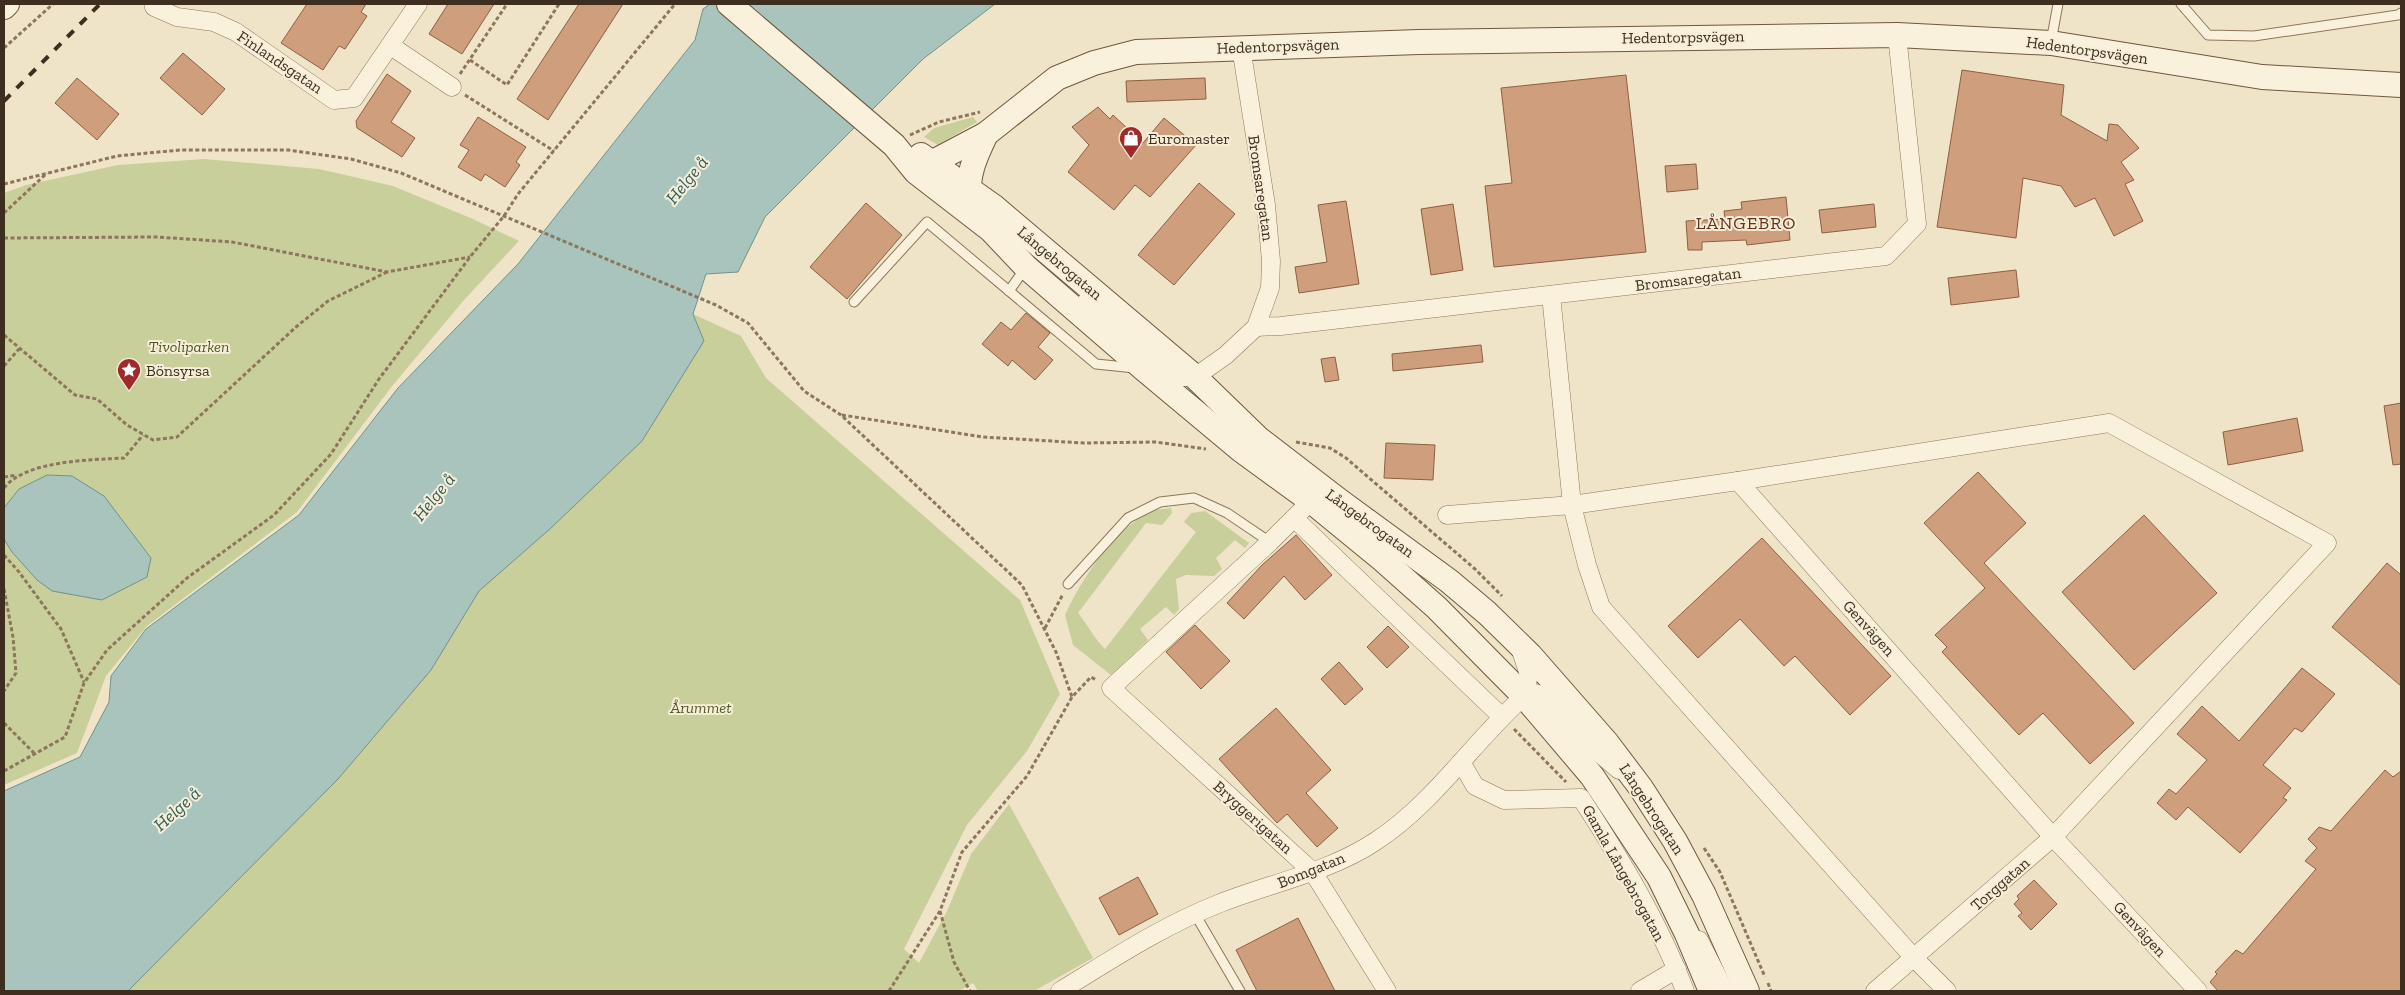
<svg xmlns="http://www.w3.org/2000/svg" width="2405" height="995" font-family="'Zilla Slab',serif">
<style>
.green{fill:#c9cf9b}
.water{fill:#a9c4bc;stroke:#6f938a}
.building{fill:#cf9f7d;stroke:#8d5f41}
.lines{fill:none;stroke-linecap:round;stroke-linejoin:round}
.lane-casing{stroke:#8d765c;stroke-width:11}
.street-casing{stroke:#8d765c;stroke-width:19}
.secondary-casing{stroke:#6f573f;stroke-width:26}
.path{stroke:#8d765c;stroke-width:3;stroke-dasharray:4 2.5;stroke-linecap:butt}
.lane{stroke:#faf1dc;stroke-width:9}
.street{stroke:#faf1dc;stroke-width:18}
.secondary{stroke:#faf1dc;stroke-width:24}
.rail{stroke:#3d2e20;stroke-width:4;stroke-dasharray:9 9;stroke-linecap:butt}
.labels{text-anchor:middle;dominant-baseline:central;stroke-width:4;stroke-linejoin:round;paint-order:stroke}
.street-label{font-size:16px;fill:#3d2e20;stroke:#f7eed8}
.poi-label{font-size:16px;fill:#3d2e20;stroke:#f7eed8;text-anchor:start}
.park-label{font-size:16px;font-style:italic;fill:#4d5a26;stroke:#f7eed8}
.water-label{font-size:18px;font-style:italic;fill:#2f5d5a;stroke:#f7eed8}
.neighbourhood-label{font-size:18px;letter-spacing:1px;fill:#6b2e1e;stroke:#f7eed8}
</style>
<rect width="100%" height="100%" fill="#f0e4c8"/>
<g class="green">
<polygon points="973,117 977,122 938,145 924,137 934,128"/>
<polygon points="204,159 319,169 393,186 473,219 519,241 464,300 393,385 297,512 147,626 106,676 77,753 4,785 4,193 26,185 118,165"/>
<polygon points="693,314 741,336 766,378 1020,600 1060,694 1027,751 967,825 904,949 919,963 947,911 971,854 1009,804 1093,958 1034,991 978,991 973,983 959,991 4,991 4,984 704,341"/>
<path d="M 1171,508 L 1172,513 L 1162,525 L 1146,523 L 1078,613 C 1088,625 1094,638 1105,649 L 1196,532 L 1184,522 L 1191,513 L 1205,511 L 1249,543 L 1245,548 L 1235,540 L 1216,558 L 1222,569 L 1214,576 L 1186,575 L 1176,579 L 1179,609 L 1174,615 L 1166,607 L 1140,629 L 1148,640 L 1111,675 L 1073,645 L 1065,615 C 1082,578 1115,528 1152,511 C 1158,509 1165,509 1171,508 Z"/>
</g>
<g class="water">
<polygon points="710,4 995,4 923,59 765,217 738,272 706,274 693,314 704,341 642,441 551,528 479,591 431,670 338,779 128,991 4,991 4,791 80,757 109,702 111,676 146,629 299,515 398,388 518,264 695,40 703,9"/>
<polygon points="47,475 72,476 104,496 151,558 147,577 102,600 52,591 37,580 12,552 4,539 4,508 19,489"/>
</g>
<g class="building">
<polygon points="307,4 366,4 361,12 367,16 345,49 339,46 323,70 281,43"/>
<polygon points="448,4 494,4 462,54 429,34"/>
<polygon points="579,4 623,4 548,120 517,99"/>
<polygon points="183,53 225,89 202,115 160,78"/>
<polygon points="1962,70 2064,85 2061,115 2107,141 2109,124 2118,125 2139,148 2121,162 2134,180 2125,184 2143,221 2114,236 2095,198 2075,207 2061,186 2023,178 2016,238 1937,227"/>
<polygon points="387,74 411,91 391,122 415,138 402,157 357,128 356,121"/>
<polygon points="1626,75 1646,252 1494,267 1485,186 1512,183 1501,88"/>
<polygon points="77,78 119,114 97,140 55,103"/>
<polygon points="1205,78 1206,99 1127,102 1126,81"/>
<polygon points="1098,107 1110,119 1113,115 1143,143 1164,118 1196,145 1150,197 1135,185 1114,210 1068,172 1089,145 1072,127"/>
<polygon points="478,117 526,147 516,162 520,165 505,187 485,174 481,181 458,167 469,150 460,145"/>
<polygon points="1696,164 1698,189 1667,192 1665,166"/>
<polygon points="1199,183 1235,214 1174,285 1138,255"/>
<polygon points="1786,197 1790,240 1747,245 1746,240 1702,242 1702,250 1688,250 1686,221 1725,219 1724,211 1742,209 1741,202"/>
<polygon points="1346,201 1359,284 1299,293 1295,267 1327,262 1318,205"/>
<polygon points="866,203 902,235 847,299 810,267"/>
<polygon points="1453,204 1463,270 1431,275 1421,209"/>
<polygon points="1874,204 1876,227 1822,233 1819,210"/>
<polygon points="2016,270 2019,297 1951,305 1948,278"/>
<polygon points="1026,313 1050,333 1038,347 1053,360 1035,380 1012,360 1008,366 982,344 1001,322 1011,330"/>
<polygon points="1481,345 1483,362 1393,371 1392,354"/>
<polygon points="1335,357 1339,380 1325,382 1321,359"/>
<polygon points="2401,403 2401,464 2393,465 2384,406"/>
<polygon points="2297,418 2303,451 2228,465 2223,432"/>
<polygon points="1386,443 1435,445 1433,480 1384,478"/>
<polygon points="1978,472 2026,523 1984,563 2134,723 2090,764 2043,713 2019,735 1942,652 1947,647 1935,635 1985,588 1924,523"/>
<polygon points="2144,515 2217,593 2134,670 2062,592"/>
<polygon points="1296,535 1332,575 1305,600 1284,576 1244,619 1227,603 1262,565"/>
<polygon points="1762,538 1891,676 1850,715 1795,656 1784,666 1740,619 1698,658 1668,626"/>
<polygon points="2387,563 2401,575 2401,686 2332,627"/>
<polygon points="1195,625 1230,661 1201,689 1166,652"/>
<polygon points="1388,626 1409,647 1387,668 1367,647"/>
<polygon points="1339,662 1363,689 1345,705 1321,679"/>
<polygon points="2302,668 2335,694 2302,732 2295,728 2263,765 2291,788 2283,798 2287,800 2240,853 2188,807 2176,820 2157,803 2169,789 2176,794 2207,760 2177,734 2202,706 2239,741"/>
<polygon points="1276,708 1331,770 1306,793 1338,828 1317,847 1287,814 1277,823 1219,759"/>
<polygon points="2385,770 2393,777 2401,771 2401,991 2218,991 2210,982 2217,974 2215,972 2236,950 2243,954 2316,869 2305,861 2317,848 2308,839 2319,827 2331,831"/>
<polygon points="1138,877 1158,914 1119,935 1099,898"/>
<polygon points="2034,880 2057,904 2031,930 2018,916 2022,913 2014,904 2019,899 2017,896"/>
<polygon points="1298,918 1335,991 1257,991 1236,950"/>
</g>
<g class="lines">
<g class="lane-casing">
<g id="lane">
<polyline points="2181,4 2208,35 2254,36 2398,15 2401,13"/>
<polyline points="2051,42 2058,4"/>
<polyline points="1009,291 1026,267"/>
<polyline points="854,302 927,222 1096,364 1135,368"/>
<polyline points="1068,584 1128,518 1160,502 1194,498 1227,513 1270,542"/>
<polyline points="1195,914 1240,991"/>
</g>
</g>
<g class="street-casing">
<g id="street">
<polyline points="154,7 177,17 214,22 236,32 334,100 354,98 418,4"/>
<polyline points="391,46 452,87"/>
<polyline points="1551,295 1572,505 1587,565 1601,607 1914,958 1947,991"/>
<polyline points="1085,303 1168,372 1180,377 1195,377 1226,355 1256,327 1270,288 1271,261 1266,205 1241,47"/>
<polyline points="1256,327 1281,326 1886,256 1917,224 1897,35"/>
<polyline points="1738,481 2109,423 2327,543 2053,837 1875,991"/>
<polyline points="1311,501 1270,542 1111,688 1313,872 1387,991"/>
<polyline points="1447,515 1572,505 1738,481 2053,837 2198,991"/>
<polyline points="1294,518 1501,716"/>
<polyline points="1520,648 1529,675 1524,696 1535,693 1543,696 1557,708 1593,748 1619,770"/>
<path d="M 1461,762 L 1475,786 L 1504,800 L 1581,798 C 1620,858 1660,924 1685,991"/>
<polyline points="1699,940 1725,991"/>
<path d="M 1060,991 C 1111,960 1162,926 1218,904 C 1270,883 1328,873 1376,841 C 1434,803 1473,742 1524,696"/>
<polyline points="1640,991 1677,969"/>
</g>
</g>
<g class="secondary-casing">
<g id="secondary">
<polyline points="729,4 894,145 916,172 991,230 1026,267 1145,370 1241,450 1311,501 1383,560 1437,608 1524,696 1592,776 1659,877 1687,934 1711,991"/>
<polyline points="4,7 7,4"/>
<polyline points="921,155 993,206 1195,377 1259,439 1341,502 1449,581 1487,613 1530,655 1607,743 1641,788 1675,841 1704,895 1747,991"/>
<polyline points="933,162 986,134 1057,78 1094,63 1136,52 1419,42 1897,35 2051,43 2262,77 2401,85"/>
<path d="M 968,201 C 968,173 974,159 986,134"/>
</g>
</g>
<g class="path">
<polyline points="4,48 53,4"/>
<polyline points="470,60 507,85 559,4"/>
<polyline points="460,74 507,4"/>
<polyline points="465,95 554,151"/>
<polyline points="910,135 939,122 980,112"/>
<polyline points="4,184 117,156 180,150 288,150 351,159 401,173 716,305 748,323 804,391 841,415 1022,585 1056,652 1072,697"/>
<polyline points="4,213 47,173"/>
<polyline points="4,238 157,237 232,242 387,272 470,257"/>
<polyline points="4,335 75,395 97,399 127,425 153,440 177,437 296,327 328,301 387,272"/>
<polyline points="4,366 19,349"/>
<polyline points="842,415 983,437 1084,443 1156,442 1206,449"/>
<polyline points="1296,442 1330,448 1346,458 1475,569 1502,596"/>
<polyline points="4,477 17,475"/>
<path d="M 4,488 C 26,460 91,460 124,458 L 143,435"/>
<polyline points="4,555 19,572 61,629 84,682"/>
<polyline points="4,589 13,637 16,673 4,691"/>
<polyline points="1045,628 1063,594"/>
<polyline points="4,723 35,754"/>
<polyline points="1514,729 1566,782"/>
<polyline points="4,771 65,737 84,683 107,650 187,578 274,515 331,454 379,379 470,257 504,216 518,194 675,4"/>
<polyline points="1704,848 1720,872 1765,977"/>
<polyline points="940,911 954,962 970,991"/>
<polyline points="1768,983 1771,991"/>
<polyline points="889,991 940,911 962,852 1027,776 1072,697 1091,677 1096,680"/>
</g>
<use href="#lane" class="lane"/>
<use href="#street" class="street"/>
<use href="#secondary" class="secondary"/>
<polyline class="rail" points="4,101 100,4"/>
</g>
<defs>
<g id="shop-pin" transform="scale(1.25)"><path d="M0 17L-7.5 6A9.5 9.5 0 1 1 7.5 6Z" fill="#9e2a2b" stroke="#f7eed8"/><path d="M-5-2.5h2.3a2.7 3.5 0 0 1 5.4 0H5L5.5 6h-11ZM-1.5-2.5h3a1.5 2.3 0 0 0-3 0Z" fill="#fff"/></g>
<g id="sight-pin" transform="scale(1.25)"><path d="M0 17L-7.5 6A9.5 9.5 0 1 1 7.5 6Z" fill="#9e2a2b" stroke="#f7eed8"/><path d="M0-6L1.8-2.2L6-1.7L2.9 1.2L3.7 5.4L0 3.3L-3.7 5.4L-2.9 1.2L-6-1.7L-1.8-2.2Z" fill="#fff"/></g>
</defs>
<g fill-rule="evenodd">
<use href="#shop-pin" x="1131" y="138"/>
<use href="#sight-pin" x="129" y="370"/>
</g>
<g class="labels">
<g class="street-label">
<text transform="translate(1683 37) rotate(-1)">Hedentorpsvägen</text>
<text transform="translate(1278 46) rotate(-2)">Hedentorpsvägen</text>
<text transform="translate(2087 50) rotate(8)">Hedentorpsvägen</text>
<text transform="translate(280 62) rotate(34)">Finlandsgatan</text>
<text transform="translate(1261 188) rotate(82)">Bromsaregatan</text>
<text transform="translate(1060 263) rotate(40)">Långebrogatan</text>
<text transform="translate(1688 279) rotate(-7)">Bromsaregatan</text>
<text transform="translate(1370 523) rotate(36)">Långebrogatan</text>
<text transform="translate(1869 628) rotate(48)">Genvägen</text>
<text transform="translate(1652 809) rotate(57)">Långebrogatan</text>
<text transform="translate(1253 817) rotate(42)">Bryggerigatan</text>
<text transform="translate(1311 870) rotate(-22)">Bomgatan</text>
<text transform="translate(1624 873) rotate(61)">Gamla Långebrogatan</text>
<text transform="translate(2000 884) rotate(-41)">Torggatan</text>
<text transform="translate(2140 929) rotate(47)">Genvägen</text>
</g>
<g class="poi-label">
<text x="1148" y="138">Euromaster</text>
<text x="146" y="370">Bönsyrsa</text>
</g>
<g class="park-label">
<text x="189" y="346">Tivoliparken</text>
<text x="701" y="707">Årummet</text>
</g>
<g class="water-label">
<text transform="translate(687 180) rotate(-51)">Helge å</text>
<text transform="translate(434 497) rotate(-51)">Helge å</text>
<text transform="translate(177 809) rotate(-42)">Helge å</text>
</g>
<g class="neighbourhood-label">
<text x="1746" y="223">LÅNGEBRO</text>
</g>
</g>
<rect width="2405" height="995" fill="none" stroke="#3d2e20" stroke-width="10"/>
</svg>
